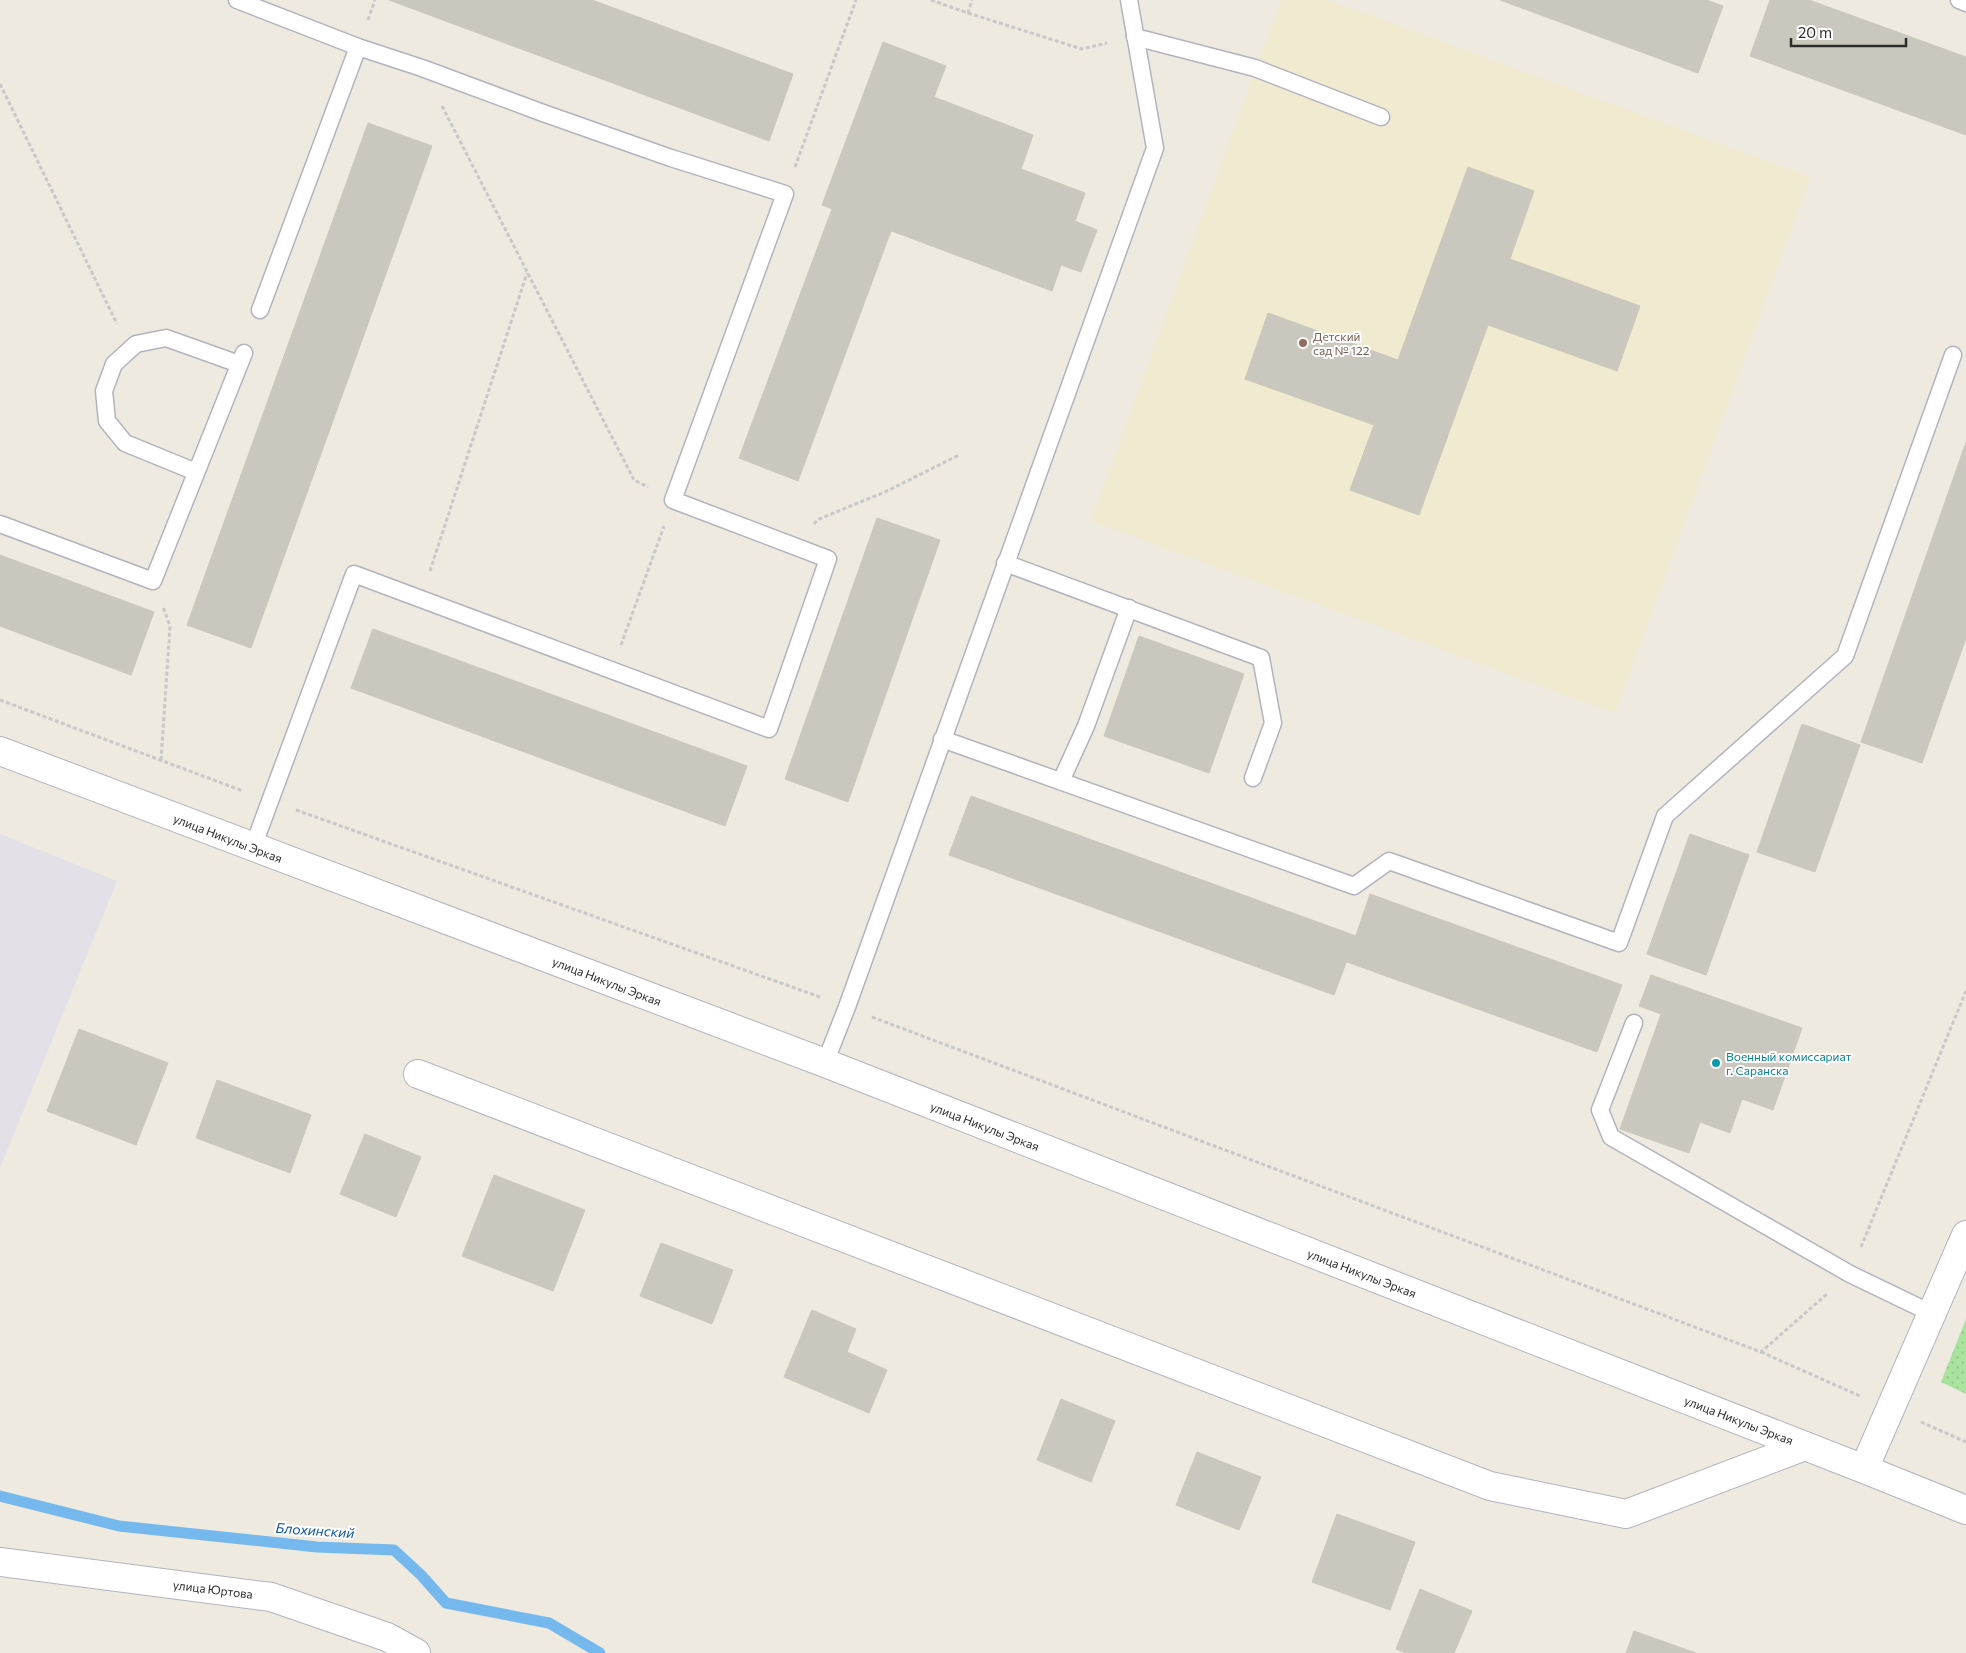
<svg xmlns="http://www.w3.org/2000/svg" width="1966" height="1653" font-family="Commissioner,sans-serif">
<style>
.industrial{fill:#e3e0e7}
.education{fill:#efead0}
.park{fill:url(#park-dots)}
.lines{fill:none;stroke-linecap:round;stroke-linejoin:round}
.stream{stroke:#75b8ed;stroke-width:11}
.building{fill:#cac8be;stroke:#cac7b9}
.lane-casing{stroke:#b3b3c0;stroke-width:19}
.street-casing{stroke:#b3b3c0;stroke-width:30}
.path{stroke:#c8c8c8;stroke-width:3;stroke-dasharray:4 2.5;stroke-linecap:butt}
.lane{stroke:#fff;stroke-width:16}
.street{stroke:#fff;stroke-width:28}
.education-dot{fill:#8d6e63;stroke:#fff;stroke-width:2}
.culture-dot{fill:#0f9aa8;stroke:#fff;stroke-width:2}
.labels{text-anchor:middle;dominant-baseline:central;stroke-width:4;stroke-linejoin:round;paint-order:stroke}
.education-label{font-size:12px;fill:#785e54;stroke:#fff;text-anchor:start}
.street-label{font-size:12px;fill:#2d2d2d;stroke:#fff}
.culture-label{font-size:12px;fill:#0d838f;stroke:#fff;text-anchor:start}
.water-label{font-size:14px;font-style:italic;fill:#10539e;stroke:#fff}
</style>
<defs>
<pattern id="park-dots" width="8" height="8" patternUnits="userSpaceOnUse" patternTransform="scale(1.25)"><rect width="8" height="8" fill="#a9e39e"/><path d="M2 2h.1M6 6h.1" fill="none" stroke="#92c388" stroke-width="1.8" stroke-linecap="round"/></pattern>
</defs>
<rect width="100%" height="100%" fill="#eeeae0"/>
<polygon class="industrial" points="0,834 117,881 0,1168"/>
<polygon class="education" points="1281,0 1328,0 1810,177 1615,713 1091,521"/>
<polygon class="park" points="1966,1319 1966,1394 1941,1382"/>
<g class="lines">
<polyline class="stream" points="0,1496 119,1526 317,1547 394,1550 421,1575 446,1603 549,1623 600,1653"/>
</g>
<g class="building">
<polygon points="389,0 592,0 793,74 769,141"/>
<polygon points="1500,0 1706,0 1723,6 1698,73"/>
<polygon points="1770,0 1809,0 1966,57 1966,135 1750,56"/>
<polygon points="883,42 946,66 934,97 1033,135 1021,169 1085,193 1075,221 1097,230 1081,272 1061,265 1052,291 822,205"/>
<polygon points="368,123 432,146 251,648 187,625"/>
<polygon points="1468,167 1534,191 1510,259 1640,306 1617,371 1488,325 1419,515 1350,490 1374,425 1245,379 1268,313 1398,360"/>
<polygon points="832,209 891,231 798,481 739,458"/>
<polygon points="1966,442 1966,638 1922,763 1861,742"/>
<polygon points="877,518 940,540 848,802 785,779"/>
<polygon points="0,555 154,612 131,675 0,626"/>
<polygon points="373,629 747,766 725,826 351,688"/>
<polygon points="1139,636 1244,674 1209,773 1104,736"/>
<polygon points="1802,724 1860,745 1815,872 1757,852"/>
<polygon points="971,796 1356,936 1334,995 949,855"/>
<polygon points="1690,834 1749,855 1706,975 1647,954"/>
<polygon points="1370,894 1622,985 1597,1052 1347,962"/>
<polygon points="1651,975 1802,1028 1773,1110 1742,1099 1730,1133 1700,1122 1689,1153 1620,1129 1661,1014 1639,1006"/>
<polygon points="79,1029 168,1063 136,1145 47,1111"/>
<polygon points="217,1080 311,1115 290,1173 196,1138"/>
<polygon points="365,1134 421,1157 396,1217 340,1194"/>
<polygon points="494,1175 585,1210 553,1291 462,1256"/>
<polygon points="661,1243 733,1270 712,1324 640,1296"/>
<polygon points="812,1310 856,1329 847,1352 887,1370 869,1413 784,1377"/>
<polygon points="1061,1399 1115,1421 1091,1482 1037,1460"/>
<polygon points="1197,1452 1261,1477 1239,1530 1176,1505"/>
<polygon points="1337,1514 1415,1542 1390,1610 1312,1582"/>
<polygon points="1420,1589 1472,1611 1454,1653 1406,1653 1396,1649"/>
<polygon points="1634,1631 1696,1653 1626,1653"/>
</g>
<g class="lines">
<g class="lane-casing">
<g id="lane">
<polyline points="237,0 358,47 422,68 543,113 671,158 785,194 673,500 828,559 769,729 354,574 253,847"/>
<polyline points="1959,0 1966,3"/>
<polyline points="1135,37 1255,68 1381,117"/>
<polyline points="260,310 358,47"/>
<polyline points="196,472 125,443 107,421 104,391 114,364 136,344 166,338 239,364"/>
<polyline points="0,524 153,581 244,353"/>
<polyline points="1005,563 1261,658 1273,723 1253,778"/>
<polyline points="942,739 1354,886 1389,861 1619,943 1665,816 1845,656 1953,355"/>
<polyline points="1061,781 1086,726 1129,608"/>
<polyline points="1634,1023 1600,1110 1611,1137 1850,1274 1933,1314"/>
<polyline points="825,1063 847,1007 1155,148 1129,0"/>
</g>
</g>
<g class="street-casing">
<g id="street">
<polyline points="0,751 825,1063 1864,1469 1966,1510"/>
<polyline points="418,1074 1490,1486 1626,1514 1805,1446"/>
<polyline points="1864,1469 1966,1235"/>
<polyline points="0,1562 271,1597 387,1637 416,1653"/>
</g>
</g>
<g class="path">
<polyline points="931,0 968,13 972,0"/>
<polyline points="968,13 1082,49 1107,43"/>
<polyline points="368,20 375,0"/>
<polyline points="0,84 117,324"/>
<polyline points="442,106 634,480 648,487"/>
<polyline points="795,167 856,0"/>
<polyline points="814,524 817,520 887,491 959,455"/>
<polyline points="430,571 527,273"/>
<polyline points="621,645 664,526"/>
<polyline points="0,700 243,791"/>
<polyline points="161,760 170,626 163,607"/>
<polyline points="296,810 820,997"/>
<polyline points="872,1017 1761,1352 1828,1293"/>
<polyline points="1861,1247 1966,991"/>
<polyline points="1761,1352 1860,1396"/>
<polyline points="1921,1422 1966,1442"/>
</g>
<use href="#lane" class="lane"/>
<use href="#street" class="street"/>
</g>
<circle class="education-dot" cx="1303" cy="343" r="5"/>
<circle class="culture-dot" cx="1716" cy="1063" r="5"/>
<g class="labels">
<g class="education-label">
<text x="1313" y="336">Детский<tspan x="1313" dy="14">сад № 122</tspan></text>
</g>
<g class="street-label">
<text transform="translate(228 838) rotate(21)">улица Никулы Эркая</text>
<text transform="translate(607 981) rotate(21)">улица Никулы Эркая</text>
<text transform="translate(985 1126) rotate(21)">улица Никулы Эркая</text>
<text transform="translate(1362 1273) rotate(21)">улица Никулы Эркая</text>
<text transform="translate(1739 1420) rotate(21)">улица Никулы Эркая</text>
<text transform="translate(213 1589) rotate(7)">улица Юртова</text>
</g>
<g class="culture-label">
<text x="1726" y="1056">Военный комиссариат<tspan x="1726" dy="14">г. Саранска</tspan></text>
</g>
<g class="water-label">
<text transform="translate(315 1530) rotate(4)">Блохинский</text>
</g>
</g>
<path d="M1791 38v8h115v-8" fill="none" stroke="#2d2d2d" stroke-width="2.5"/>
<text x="1798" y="38" font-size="15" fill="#2d2d2d" stroke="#ffffff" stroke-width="4" paint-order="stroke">20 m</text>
</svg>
